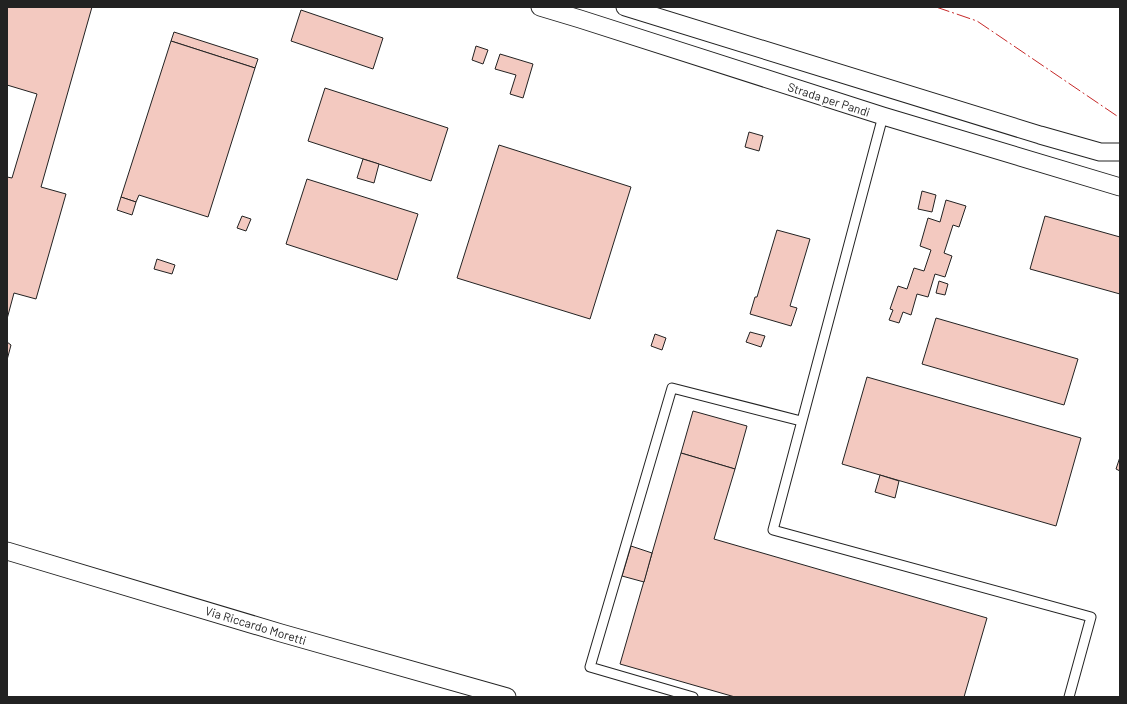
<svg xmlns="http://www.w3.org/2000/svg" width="1127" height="704" font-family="Barlow,sans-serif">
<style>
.building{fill:#f3c9c0;stroke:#222}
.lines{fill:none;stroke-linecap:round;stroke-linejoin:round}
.service-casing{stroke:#222;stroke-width:11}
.minor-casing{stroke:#222;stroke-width:19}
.service{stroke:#fff;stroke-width:9}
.minor{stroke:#fff;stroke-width:17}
.power{stroke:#c62828;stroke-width:1;stroke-dasharray:14 3 2 3;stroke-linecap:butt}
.labels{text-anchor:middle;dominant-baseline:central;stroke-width:3;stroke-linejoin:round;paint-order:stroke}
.street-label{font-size:12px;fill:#222;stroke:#fff}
</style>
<rect width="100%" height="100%" fill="#fff"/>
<g class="building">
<polygon points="7,7 92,7 41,187 66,194 36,299 14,293 7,319 7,177 12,178 37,94 7,85"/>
<polygon points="301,10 383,38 373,69 291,41"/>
<polygon points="174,32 258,59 255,68 171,41"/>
<polygon points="171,41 255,68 208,217 139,195 136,202 121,197"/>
<polygon points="476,46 488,50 483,64 472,60"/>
<polygon points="500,54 533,64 523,98 510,94 516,75 495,69"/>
<polygon points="325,88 448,128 431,181 308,141"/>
<polygon points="749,132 763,136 759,151 745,147"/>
<polygon points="499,145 631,187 590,319 457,278"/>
<polygon points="363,159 379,164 374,183 357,178"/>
<polygon points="307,179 418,214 397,280 286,244"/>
<polygon points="922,191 936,195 932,212 918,209"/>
<polygon points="121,197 136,202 132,215 117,210"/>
<polygon points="946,200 966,206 959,227 953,225 944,253 952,256 945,277 935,274 928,297 917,294 911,315 903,312 899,323 889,320 893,310 890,309 898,286 907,289 914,268 924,271 931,250 920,246 928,218 940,222"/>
<polygon points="242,216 251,219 246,231 237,228"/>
<polygon points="1045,216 1120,237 1120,294 1030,269"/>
<polygon points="777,230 810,239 790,306 797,308 791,326 750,314 755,297 757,297"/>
<polygon points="157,259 175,265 172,274 154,269"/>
<polygon points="939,281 948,284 945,295 936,293"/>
<polygon points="936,318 1078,359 1064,405 922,364"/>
<polygon points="750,332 765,336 761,347 746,342"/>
<polygon points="655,334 666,338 662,350 651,346"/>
<polygon points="7,342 11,345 7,360"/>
<polygon points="867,377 1081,438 1056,526 842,464"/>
<polygon points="693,411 747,426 735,469 681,453"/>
<polygon points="681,453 735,469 714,539 987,618 964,697 735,697 620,664"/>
<polygon points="1120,457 1120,471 1116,469"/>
<polygon points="880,475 899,481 895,498 875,492"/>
<polygon points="631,546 652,553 644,582 622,576"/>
</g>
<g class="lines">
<g class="service-casing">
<g id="service">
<polyline points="883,116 773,530 1091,617 1069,697"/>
<polyline points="693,697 590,667 672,388 801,421"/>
</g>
</g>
<g class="minor-casing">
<g id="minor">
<polyline points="540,7 580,19 883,116 1120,187"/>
<polyline points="625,7 1040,135 1100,152 1120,152"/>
<polyline points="7,551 281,633 507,697"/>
</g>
</g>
<use href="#service" class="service"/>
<use href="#minor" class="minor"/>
<polyline class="power" points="936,7 977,21 1120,118"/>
</g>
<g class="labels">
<g class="street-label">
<text transform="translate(829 99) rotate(18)">Strada per Pandi</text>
<text transform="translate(256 625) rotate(17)">Via Riccardo Moretti</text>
</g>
</g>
<rect width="1127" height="704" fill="none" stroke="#222222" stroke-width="16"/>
</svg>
